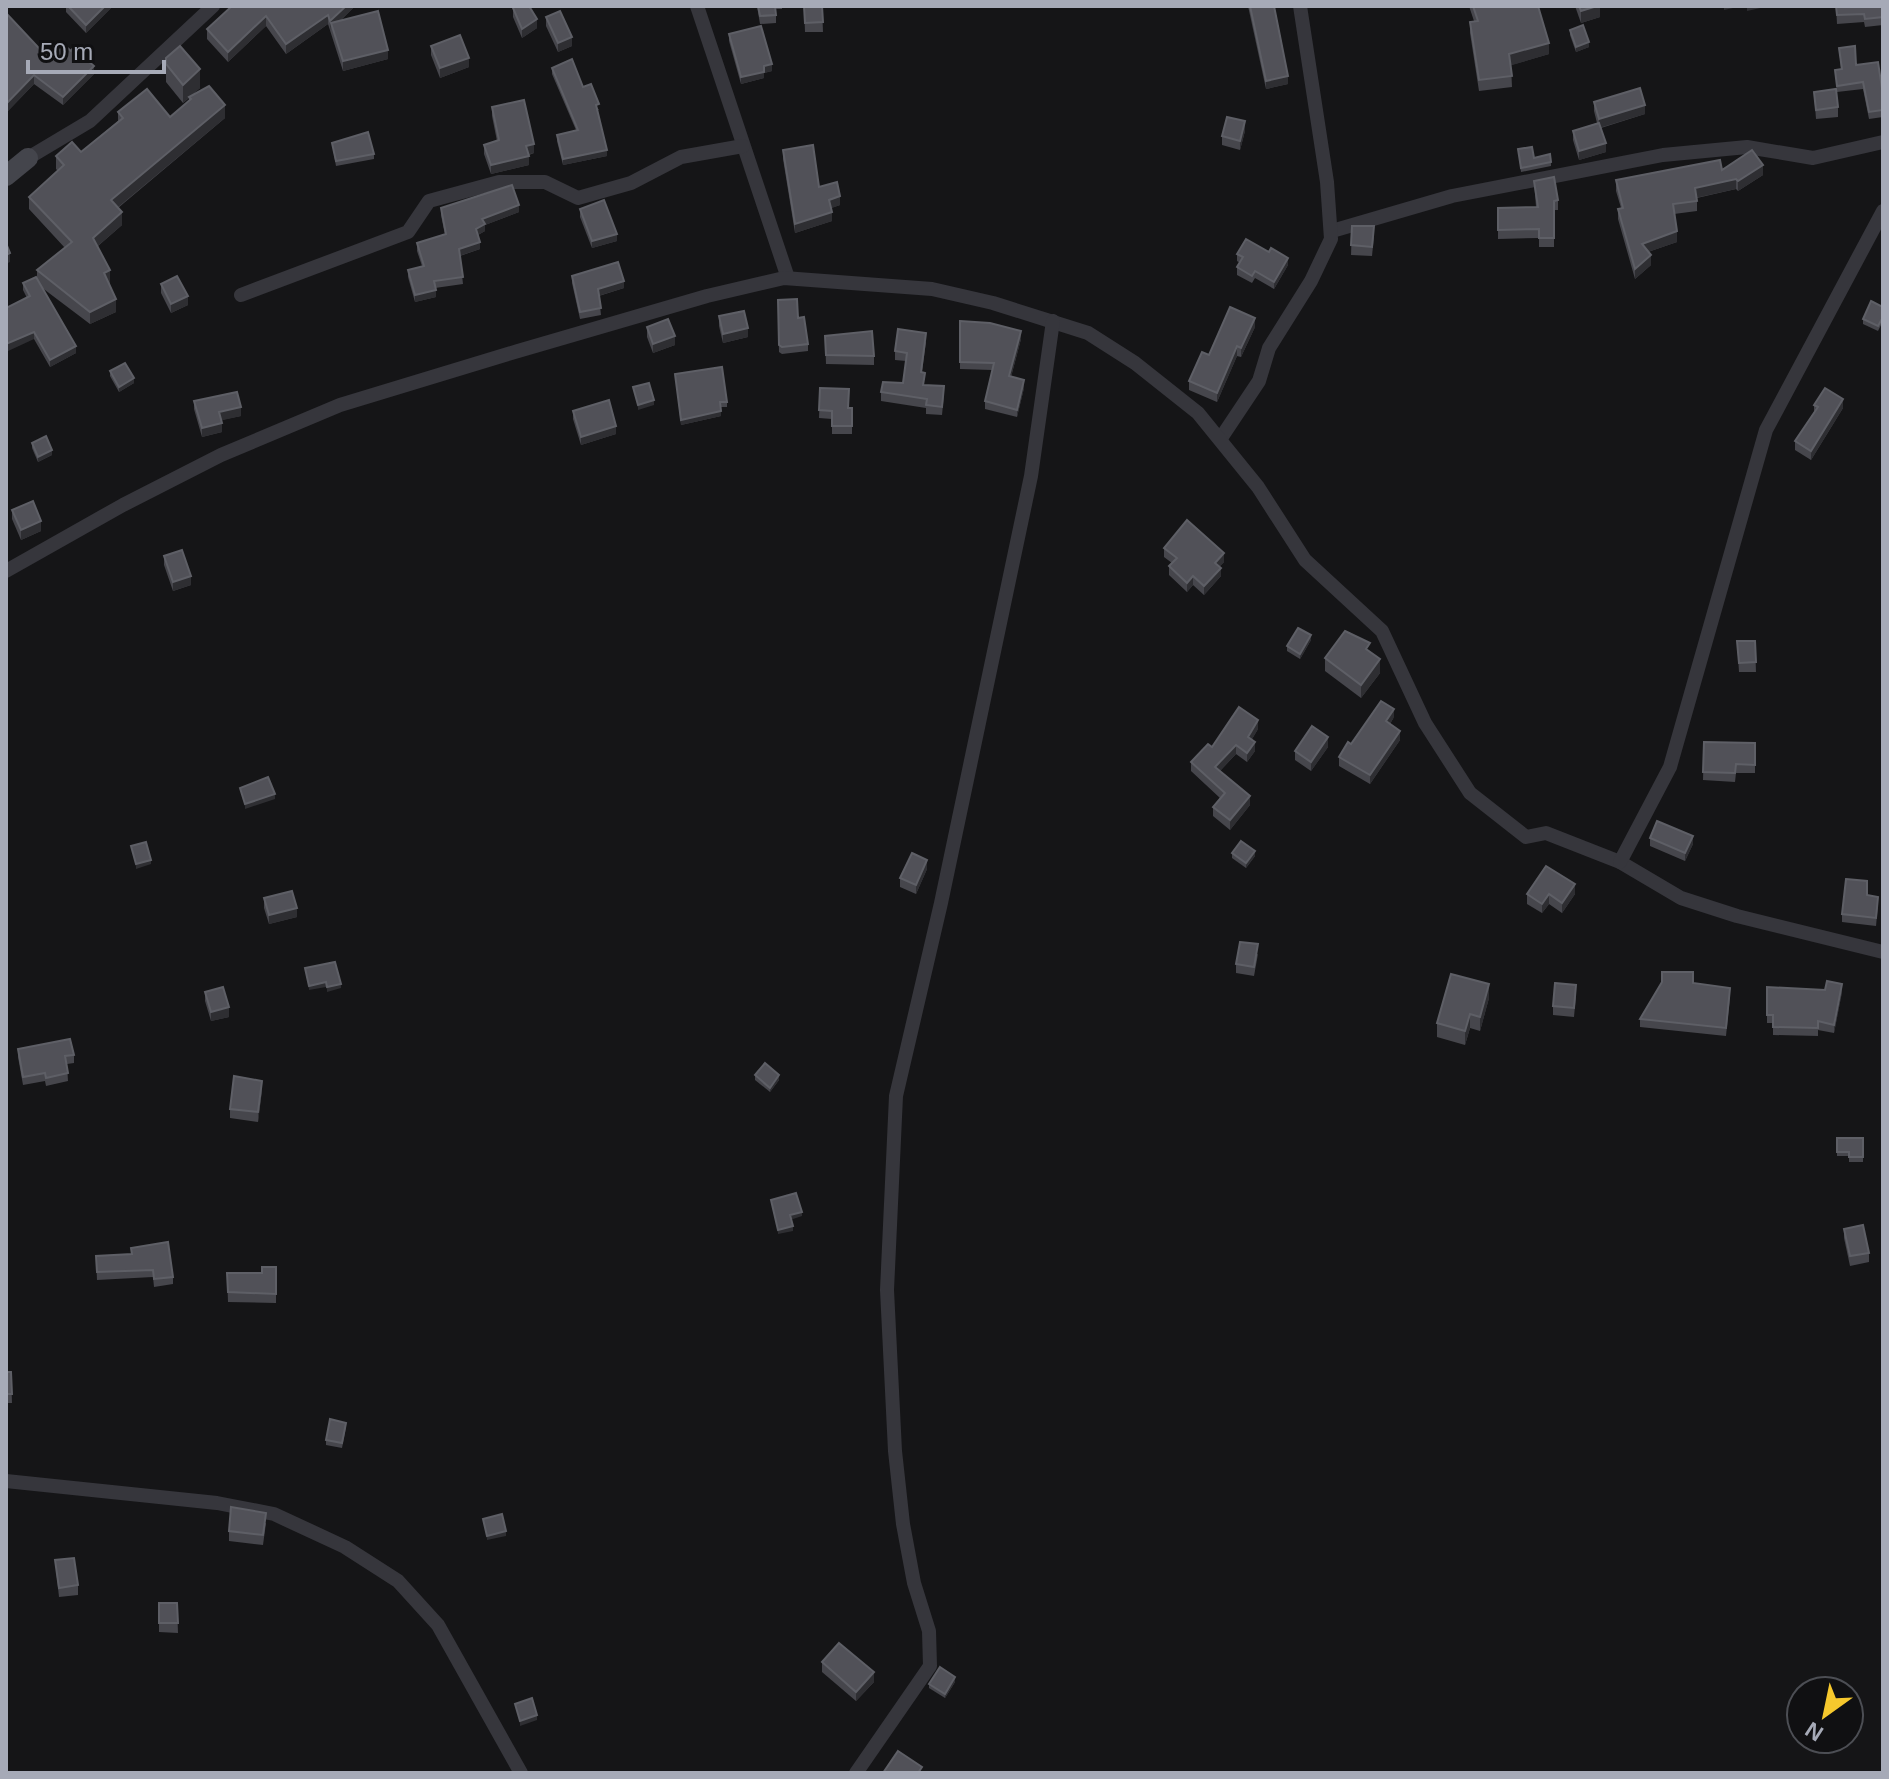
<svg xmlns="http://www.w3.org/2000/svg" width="1889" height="1779" font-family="Arial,sans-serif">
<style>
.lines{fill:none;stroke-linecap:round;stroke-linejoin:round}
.minor{stroke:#36363c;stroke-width:14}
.secondary{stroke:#44454c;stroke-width:20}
.wall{fill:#46464c}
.shaded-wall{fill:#2e2e32}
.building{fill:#515158;stroke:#5e5f66;stroke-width:2}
</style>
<rect width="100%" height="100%" fill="#151517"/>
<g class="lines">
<g class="minor">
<polyline points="697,6 788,278 784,278"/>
<polyline points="28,158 90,121 213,6"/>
<polyline points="1332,231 1452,196 1663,155 1747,147 1813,158 1883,142"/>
<polyline points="241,295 408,232 429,201 499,182 545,182 578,198 631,183 681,157 743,146"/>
<polyline points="1221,438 1259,381 1269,348 1311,281 1331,239 1327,182 1300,6"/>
<polyline points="6,571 123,505 221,455 340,405 518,351 707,296 784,278 932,289 993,303 1088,333 1135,363 1198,413 1258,487 1305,560 1382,631 1425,723 1470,793 1526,837 1546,833 1620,862 1681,898 1737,916 1883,952"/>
<polyline points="1620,862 1670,767 1766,430 1883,211"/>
<polyline points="6,1481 217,1503 274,1514 345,1547 398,1581 438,1625 521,1773"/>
<polyline points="856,1773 930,1666 929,1631 914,1583 903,1524 895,1451 887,1290 896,1096 941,903 1031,476 1053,321"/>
</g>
<polyline class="secondary" points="6,176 28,158"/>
</g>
<g class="wall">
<polygon points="66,6 113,6 86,33 66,12"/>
<polygon points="232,6 355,6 341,20 388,59 343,71 328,24 286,54 266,26 228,62 207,39 207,29"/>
<polygon points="757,6 782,6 782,9 776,9 776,23 760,24"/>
<polygon points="804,6 822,6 823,32 805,32"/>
<polygon points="1248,6 1274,6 1288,84 1266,89"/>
<polygon points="1469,6 1538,6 1549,54 1511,65 1512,87 1479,91 1470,33 1470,22 1474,21"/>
<polygon points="1575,6 1600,6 1600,17 1581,23"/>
<polygon points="1836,6 1883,6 1883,25 1865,27 1864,22 1837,24"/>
<polygon points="513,8 537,28 522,38 513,17"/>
<polygon points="6,13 50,60 94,74 63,105 34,84 6,113"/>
<polygon points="546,17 572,46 558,52 546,26"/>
<polygon points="1570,30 1589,47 1576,52 1570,35"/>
<polygon points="729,34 772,71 764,73 764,78 741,84 729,41"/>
<polygon points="431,46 469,67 440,78 431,55"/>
<polygon points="1839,48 1883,95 1883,117 1869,119 1863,89 1837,92 1835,70 1841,69"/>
<polygon points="166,58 200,88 193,94 225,118 118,208 122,225 98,246 110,283 109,284 116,312 90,324 41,287 76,353 50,367 34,339 27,298 23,290 23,283 37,279 37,270 65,248 29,209 29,197 58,171 56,169 56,156 81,152 118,121 118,112 170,117 189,101 189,98 183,103 166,82"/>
<polygon points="552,68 583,87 599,110 597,110 607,156 563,165 557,141 557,135 576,130 552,74"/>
<polygon points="1814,92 1838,107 1838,117 1816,119"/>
<polygon points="1594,102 1645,114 1601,128 1606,152 1579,160 1573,140 1573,131 1597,123 1594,111"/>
<polygon points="492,107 534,153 529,155 529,165 491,174 484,154 484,145 497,141 492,116"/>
<polygon points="1245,131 1240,150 1222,145 1222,136"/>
<polygon points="332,143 374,154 374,159 336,166"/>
<polygon points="1518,149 1534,158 1551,162 1551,166 1521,172"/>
<polygon points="783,150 819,187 840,205 831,208 832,221 795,233 783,159"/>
<polygon points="1722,170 1763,175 1738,191 1736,189 1697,198 1697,211 1674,214 1677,242 1648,252 1651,265 1635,279 1618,219 1618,209 1621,208 1616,191 1616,180"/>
<polygon points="1534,181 1558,200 1558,210 1554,210 1554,247 1539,247 1539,238 1498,239 1498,208 1536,207"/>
<polygon points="441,208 519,212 485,225 485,231 478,235 480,249 460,256 463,284 435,288 436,297 415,302 408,277 408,270 422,266 417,251 417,243 445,235 441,215"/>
<polygon points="580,209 617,241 592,248 580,217"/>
<polygon points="1352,226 1374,236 1372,256 1351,255"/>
<polygon points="1237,254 1288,265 1274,289 1255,278 1252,283 1237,275 1237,267 1240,263 1237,261"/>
<polygon points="572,276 624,288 599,296 601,315 580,319 572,283"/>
<polygon points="161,284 188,305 171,313 161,293"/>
<polygon points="778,300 798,318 808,344 808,351 782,354 779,352"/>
<polygon points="1883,307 1883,321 1878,331 1863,324 1863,319"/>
<polygon points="719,316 748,337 723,343 719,326"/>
<polygon points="960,321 1021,339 1011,377 1024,388 1017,417 985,409 985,401 992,370 960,369"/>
<polygon points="647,327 675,345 653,353 647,337"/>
<polygon points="1255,327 1241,357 1237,356 1217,402 1189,390 1189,381 1209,355"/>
<polygon points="825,336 874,356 874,365 826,364"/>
<polygon points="926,342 922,372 924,385 944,394 942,415 926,414 926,408 881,401 881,392 903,383 906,361 895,360 895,351"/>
<polygon points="110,371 134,383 119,392 110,376"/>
<polygon points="675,374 727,402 727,407 720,407 721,416 681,425"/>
<polygon points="820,388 849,408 852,408 852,434 832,434 832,419 819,418"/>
<polygon points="194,401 241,416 221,420 222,432 202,437 194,409"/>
<polygon points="1814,405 1843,408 1811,460 1795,450 1795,441 1814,412"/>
<polygon points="573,411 616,434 581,445 573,419"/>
<polygon points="32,443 52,455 38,462 32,448"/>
<polygon points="12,510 41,531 21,540 12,519"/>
<polygon points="1164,548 1224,562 1220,566 1221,576 1204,595 1193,585 1187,592 1169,575 1169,566 1172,563 1164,557"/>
<polygon points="164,556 191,585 173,591 164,565"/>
<polygon points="1311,640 1300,659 1287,651 1287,646"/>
<polygon points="1737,641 1755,641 1756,672 1739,672"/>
<polygon points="1370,652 1380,673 1361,698 1325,671 1325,658"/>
<polygon points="1394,717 1390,724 1400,740 1370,784 1339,766 1339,757 1351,744"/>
<polygon points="1258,729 1252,739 1255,751 1247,762 1236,754 1220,771 1250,805 1230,830 1213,816 1213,807 1220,798 1191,771 1191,762 1212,747"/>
<polygon points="1704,742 1755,743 1755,773 1736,773 1735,782 1703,780"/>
<polygon points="1328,747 1311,771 1295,760 1295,751"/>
<polygon points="1650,838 1693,844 1685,861 1650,846"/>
<polygon points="1232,853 1255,856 1246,868 1232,858"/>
<polygon points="927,869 916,894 900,887 900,878"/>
<polygon points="1527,894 1575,894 1562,913 1549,904 1542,913 1527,904"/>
<polygon points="1867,895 1878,905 1876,926 1842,922 1842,914"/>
<polygon points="264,898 297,917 269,924 264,908"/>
<polygon points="1258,954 1254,976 1236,973 1236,964"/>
<polygon points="1767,987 1825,990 1842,992 1834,1033 1818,1030 1818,1036 1773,1035 1773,1023 1767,1023"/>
<polygon points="205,992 229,1017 211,1021 205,1001"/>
<polygon points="1576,995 1574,1017 1553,1015 1553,1006"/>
<polygon points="1730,997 1726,1036 1640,1027 1640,1019"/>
<polygon points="1489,998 1480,1031 1470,1028 1465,1045 1437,1037 1437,1023"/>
<polygon points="18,1049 74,1055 74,1063 67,1064 68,1081 46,1086 45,1081 23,1085 18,1057"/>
<polygon points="755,1075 779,1080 770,1092 755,1080"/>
<polygon points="262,1090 258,1122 230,1118 230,1109"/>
<polygon points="1837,1138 1863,1138 1863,1162 1849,1162 1849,1156 1837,1156"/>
<polygon points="1844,1229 1869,1253 1869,1262 1850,1266 1844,1238"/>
<polygon points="131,1248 173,1277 173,1284 154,1287 153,1277 97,1280 96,1256 131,1254"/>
<polygon points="276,1267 276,1303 228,1302 227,1273 262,1273"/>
<polygon points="6,1372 11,1372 12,1403 6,1403"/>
<polygon points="346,1427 342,1448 326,1445 326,1440"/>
<polygon points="266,1523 263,1545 229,1541 229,1531"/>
<polygon points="55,1560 78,1585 78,1595 59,1597"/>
<polygon points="159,1603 177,1603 178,1633 159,1632"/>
<polygon points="822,1662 874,1682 856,1701 822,1672"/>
<polygon points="955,1682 945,1698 929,1688 929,1684"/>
</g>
<g class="shaded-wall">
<polygon points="105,6 113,6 86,33 86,25"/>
<polygon points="346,6 355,6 332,28 331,23 330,31 330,21"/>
<polygon points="1597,6 1600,6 1600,17 1581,23 1581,11"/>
<polygon points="1724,6 1742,6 1724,10"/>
<polygon points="1747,6 1765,6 1765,7 1747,11"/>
<polygon points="328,15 328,24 286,54 286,44"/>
<polygon points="266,16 266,26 228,62 228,52"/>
<polygon points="537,19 537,28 522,38 522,29"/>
<polygon points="572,37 572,46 558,52 558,43"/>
<polygon points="1589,42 1589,47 1576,52 1576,47"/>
<polygon points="1549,43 1549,54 1509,66 1509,54"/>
<polygon points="388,50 388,59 343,71 343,61"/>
<polygon points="469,58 469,67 440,78 440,68"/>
<polygon points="772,64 772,71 764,73 764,78 741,84 741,77 764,66"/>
<polygon points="94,66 94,74 63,105 63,97"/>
<polygon points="200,69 200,88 183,103 183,85"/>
<polygon points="34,75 34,84 6,113 6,104"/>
<polygon points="1288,76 1288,84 1266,89 1266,81"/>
<polygon points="225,105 225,118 111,213 111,200"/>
<polygon points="1645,105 1645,114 1599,128 1599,119"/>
<polygon points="1245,121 1245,131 1240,150 1240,141"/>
<polygon points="1606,143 1606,152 1579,160 1579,151"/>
<polygon points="534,144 534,153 526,155 526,146"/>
<polygon points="607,150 607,156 563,165 563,159"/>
<polygon points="529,156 529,165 491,174 491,165"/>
<polygon points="1763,165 1763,175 1738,191 1738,181"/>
<polygon points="1736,179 1736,189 1695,198 1695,188"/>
<polygon points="840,196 840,205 829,209 829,200"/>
<polygon points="519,205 519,212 485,225 485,231 476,236 476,229 482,219"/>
<polygon points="122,212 122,225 93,250 93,238"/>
<polygon points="832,212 832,221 795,233 795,224"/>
<polygon points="1677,231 1677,242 1642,254 1642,244"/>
<polygon points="617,234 617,241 592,248 592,241"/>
<polygon points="480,242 480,249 459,256 459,249"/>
<polygon points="10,253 10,262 6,264 6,255"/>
<polygon points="1651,255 1651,265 1635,279 1635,269"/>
<polygon points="1288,258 1288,265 1274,289 1274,282"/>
<polygon points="110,270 110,283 104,286 104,273"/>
<polygon points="624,281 624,288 598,296 598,289"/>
<polygon points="436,290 436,297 415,302 415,295"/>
<polygon points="188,296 188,305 171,313 171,304"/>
<polygon points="116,299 116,312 90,324 90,312"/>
<polygon points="1255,318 1255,327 1241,357 1241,348"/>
<polygon points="748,328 748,337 723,343 723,334"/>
<polygon points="1021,331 1021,339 1009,384 1009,376"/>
<polygon points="34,332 34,339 6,352 6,344"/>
<polygon points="675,336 675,345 653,353 653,344"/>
<polygon points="76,346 76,353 50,367 50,360"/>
<polygon points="1237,346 1237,356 1217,402 1217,393"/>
<polygon points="134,378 134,383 119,392 119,387"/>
<polygon points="1024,380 1024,388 1017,417 1017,410"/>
<polygon points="1843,399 1843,408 1811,460 1811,451"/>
<polygon points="654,400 654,405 638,410 638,405"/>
<polygon points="241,407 241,416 219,421 219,412"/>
<polygon points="721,411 721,416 681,425 681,420"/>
<polygon points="222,423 222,432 202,437 202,428"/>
<polygon points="616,426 616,434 581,445 581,437"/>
<polygon points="52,450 52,455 38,462 38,457"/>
<polygon points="41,521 41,531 21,540 21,530"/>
<polygon points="1224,553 1224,562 1215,571 1215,563"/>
<polygon points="1221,568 1221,576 1204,595 1204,586"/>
<polygon points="191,576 191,585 173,591 173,582"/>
<polygon points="1193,576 1193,585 1187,592 1187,583"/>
<polygon points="1311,635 1311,640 1300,659 1300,654"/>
<polygon points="1380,659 1380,673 1361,698 1361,685"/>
<polygon points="1394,709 1394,717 1386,730 1386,721"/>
<polygon points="1258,720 1258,729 1248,746 1248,737"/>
<polygon points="1400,731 1400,740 1370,784 1370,775"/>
<polygon points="1328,737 1328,747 1311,771 1311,762"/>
<polygon points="1255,742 1255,751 1247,762 1247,753"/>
<polygon points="1236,745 1236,754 1215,776 1215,767"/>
<polygon points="275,794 275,799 245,809 245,804"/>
<polygon points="1250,796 1250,805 1230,830 1230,820"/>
<polygon points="1693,836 1693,844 1685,861 1685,853"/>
<polygon points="1255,851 1255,856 1246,868 1246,863"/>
<polygon points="151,860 151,864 136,869 136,864"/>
<polygon points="927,860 927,869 916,894 916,885"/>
<polygon points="1575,884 1575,894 1562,913 1562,903"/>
<polygon points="1549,894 1549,904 1542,913 1542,904"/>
<polygon points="297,908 297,917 269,924 269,915"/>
<polygon points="326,982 326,987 309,990 309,986"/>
<polygon points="341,984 341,988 327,992 327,987"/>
<polygon points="1489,984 1489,998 1480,1031 1480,1017"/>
<polygon points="1842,984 1842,992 1834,1033 1834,1025"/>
<polygon points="229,1007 229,1017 211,1021 211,1012"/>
<polygon points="1470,1014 1470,1028 1465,1045 1465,1031"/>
<polygon points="779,1075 779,1080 770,1092 770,1088"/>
<polygon points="262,1081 262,1090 258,1122 258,1112"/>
<polygon points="802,1212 802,1216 790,1220 790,1215"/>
<polygon points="793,1226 793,1231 778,1234 778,1230"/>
<polygon points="506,1531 506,1536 487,1540 487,1536"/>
<polygon points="874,1672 874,1682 856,1701 856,1692"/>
<polygon points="955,1677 955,1682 945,1698 945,1694"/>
<polygon points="537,1715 537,1720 520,1726 520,1721"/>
</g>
<g class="building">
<polygon points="68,6 105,6 86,25"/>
<polygon points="232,6 346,6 330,21 328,15 286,44 266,16 228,52 207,29"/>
<polygon points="515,6 529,6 537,19 522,29 513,8"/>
<polygon points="758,6 775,6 776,15 760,16"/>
<polygon points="804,6 822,6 823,22 805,23"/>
<polygon points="1250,6 1274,6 1288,76 1266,81"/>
<polygon points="1473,6 1538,6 1549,43 1509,54 1512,76 1479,80 1470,22 1478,21"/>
<polygon points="1579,6 1597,6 1581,11"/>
<polygon points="1836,6 1883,6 1883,17 1865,19 1864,14 1837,15"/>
<polygon points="378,11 388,50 343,61 331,23"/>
<polygon points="560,11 572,37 558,43 546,17"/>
<polygon points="6,13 50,60 64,45 71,51 73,48 94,66 63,97 34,75 6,104"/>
<polygon points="1583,25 1589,42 1576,47 1570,30"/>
<polygon points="761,26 772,64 764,66 764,72 741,77 729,34"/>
<polygon points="460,35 469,58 440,68 431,46"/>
<polygon points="180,46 200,69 183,85 166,64 166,58"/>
<polygon points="1855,46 1856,65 1878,62 1883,95 1883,110 1869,112 1863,82 1837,86 1835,70 1842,69 1839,48"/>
<polygon points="572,59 583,87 591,84 599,104 596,105 607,150 563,159 557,135 578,130 552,68"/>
<polygon points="209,86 225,105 111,200 122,212 93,238 110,270 104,273 116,299 90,312 37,270 72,242 29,197 64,165 56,156 72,142 81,152 123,118 118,112 147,89 170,117 191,99 189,97"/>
<polygon points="1640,88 1645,105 1599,119 1594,102"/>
<polygon points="1836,89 1838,107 1816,110 1814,92"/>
<polygon points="524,100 534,144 526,146 529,156 491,165 484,145 499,140 492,107"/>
<polygon points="1227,117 1245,121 1240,141 1222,136"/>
<polygon points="1599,123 1606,143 1579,151 1573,131"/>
<polygon points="368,132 374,154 336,161 332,143"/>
<polygon points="813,145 819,187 837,182 840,196 829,200 832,212 795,224 783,150"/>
<polygon points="1532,147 1534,158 1550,154 1551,162 1521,168 1518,149"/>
<polygon points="1752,150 1763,165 1738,181 1736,179 1695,188 1697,201 1673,204 1677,231 1642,244 1651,255 1635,269 1618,209 1623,208 1616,180 1720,160 1722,170"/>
<polygon points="1554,177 1558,200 1554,201 1554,238 1539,238 1539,229 1498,230 1498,208 1538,207 1534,181"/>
<polygon points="512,185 519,205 482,219 485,224 476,229 480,242 459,249 463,277 434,281 436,290 415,295 408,270 424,266 417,243 446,234 441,208"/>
<polygon points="604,200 617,234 592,241 580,209"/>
<polygon points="1352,226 1374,226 1372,247 1351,245"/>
<polygon points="1246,239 1269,252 1271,248 1288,258 1274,282 1255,271 1252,276 1237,267 1243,257 1237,254"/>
<polygon points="6,243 10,253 6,255"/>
<polygon points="618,262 624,281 598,289 601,308 580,312 572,276"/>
<polygon points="177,276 188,296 171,304 161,284"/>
<polygon points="36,277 76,346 50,360 34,332 6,344 6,308 30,296 23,283"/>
<polygon points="797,299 798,318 804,317 808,344 782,347 779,345 778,300"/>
<polygon points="1871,301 1883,307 1883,317 1878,326 1863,319"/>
<polygon points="1230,307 1255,318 1241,348 1237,346 1217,393 1189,381 1202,352 1209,355"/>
<polygon points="744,311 748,328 723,334 719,316"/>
<polygon points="668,319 675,336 653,344 647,327"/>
<polygon points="960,321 990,323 1021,331 1009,376 1024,380 1017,410 985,401 994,363 960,362"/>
<polygon points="898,329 926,333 921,372 925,373 923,385 944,386 942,407 926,405 927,399 881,392 883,382 903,383 907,353 895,351"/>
<polygon points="872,331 874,356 826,355 825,336"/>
<polygon points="125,363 134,378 119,387 110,371"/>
<polygon points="722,367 727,402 720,402 721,411 681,420 675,374"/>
<polygon points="649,383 654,400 638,405 633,387"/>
<polygon points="820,388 849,389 848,408 852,408 852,426 832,426 832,411 819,410"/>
<polygon points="1825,388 1843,399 1811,451 1795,441 1818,407 1814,405"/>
<polygon points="237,392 241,407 219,412 222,423 202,428 194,401"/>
<polygon points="609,400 616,426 581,437 573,411"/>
<polygon points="46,436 52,450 38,457 32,443"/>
<polygon points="33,501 41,521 21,530 12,510"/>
<polygon points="1187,520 1224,553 1215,563 1221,568 1204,586 1193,576 1187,583 1169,566 1177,558 1164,548"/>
<polygon points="182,550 191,576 173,582 164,556"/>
<polygon points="1298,628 1311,635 1300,654 1287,646"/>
<polygon points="1345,631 1370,643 1366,649 1380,659 1361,685 1325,658"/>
<polygon points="1737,641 1755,641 1756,662 1739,663"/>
<polygon points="1381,701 1394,709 1386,721 1400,731 1370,775 1339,757 1348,742 1351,744"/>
<polygon points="1239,707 1258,720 1248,737 1255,742 1247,753 1236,745 1215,767 1250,796 1230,820 1213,807 1225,793 1191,762 1208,744 1212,747"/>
<polygon points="1312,726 1328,737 1311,762 1295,751"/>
<polygon points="1704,742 1755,743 1755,765 1736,764 1735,773 1703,772"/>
<polygon points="268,777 275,794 245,804 240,788"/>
<polygon points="1657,821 1693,836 1685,853 1650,838"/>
<polygon points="1241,841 1255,851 1246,863 1232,853"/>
<polygon points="146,842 151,860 136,864 131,846"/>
<polygon points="912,853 927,860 916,885 900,878"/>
<polygon points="1546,866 1575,884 1562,903 1549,894 1542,904 1527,894"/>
<polygon points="1846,879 1867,881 1867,895 1878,897 1876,918 1842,914"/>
<polygon points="292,891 297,908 269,915 264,898"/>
<polygon points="1240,942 1258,944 1254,967 1236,964"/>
<polygon points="335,962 341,984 327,987 326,982 309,986 305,968"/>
<polygon points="1662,972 1693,972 1693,983 1730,988 1726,1028 1640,1019 1662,982"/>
<polygon points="1451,974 1489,984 1480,1017 1470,1014 1465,1031 1437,1023"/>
<polygon points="1827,981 1842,984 1834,1025 1818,1021 1818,1028 1773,1027 1773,1015 1767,1015 1767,987 1825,990"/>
<polygon points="1555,983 1576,985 1574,1008 1553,1006"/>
<polygon points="223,987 229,1007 211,1012 205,992"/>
<polygon points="70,1039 74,1055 65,1056 68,1073 46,1078 45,1073 23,1077 18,1049"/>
<polygon points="765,1063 779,1075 770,1088 755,1075"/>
<polygon points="234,1076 262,1081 258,1112 230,1109"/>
<polygon points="1837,1138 1863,1138 1863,1157 1849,1157 1849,1152 1837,1152"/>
<polygon points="796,1193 802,1212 790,1215 793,1226 778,1230 771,1200"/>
<polygon points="1863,1225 1869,1253 1850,1256 1844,1229"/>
<polygon points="168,1242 173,1277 154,1279 153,1270 97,1272 96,1256 132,1254 131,1248"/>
<polygon points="262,1267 276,1267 276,1294 228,1292 227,1273 262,1273"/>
<polygon points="6,1372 11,1372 12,1394 6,1394"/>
<polygon points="330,1419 346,1423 342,1443 326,1440"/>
<polygon points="231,1507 266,1513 263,1535 229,1531"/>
<polygon points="502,1514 506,1531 487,1536 483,1519"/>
<polygon points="74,1558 78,1585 59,1588 55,1560"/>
<polygon points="159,1603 177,1603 178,1623 159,1623"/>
<polygon points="839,1643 874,1672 856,1692 822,1662"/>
<polygon points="940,1667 955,1677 945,1694 929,1684"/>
<polygon points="532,1698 537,1715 520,1721 515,1704"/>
<polygon points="898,1751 922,1767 918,1773 883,1773"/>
</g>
<rect width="1889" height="1779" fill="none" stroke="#a6aab7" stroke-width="16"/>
<g transform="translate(1825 1715) rotate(213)"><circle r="38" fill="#101012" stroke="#4c4e54" stroke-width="2"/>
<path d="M0-6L14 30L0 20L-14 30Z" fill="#f6c82d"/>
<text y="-12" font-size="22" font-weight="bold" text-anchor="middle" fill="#a6aab7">N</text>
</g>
<path d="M28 60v12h136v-12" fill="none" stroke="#a6aab7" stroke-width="4"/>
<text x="40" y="60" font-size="24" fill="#a6aab7" stroke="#101012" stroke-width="6" paint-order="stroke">50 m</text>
</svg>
